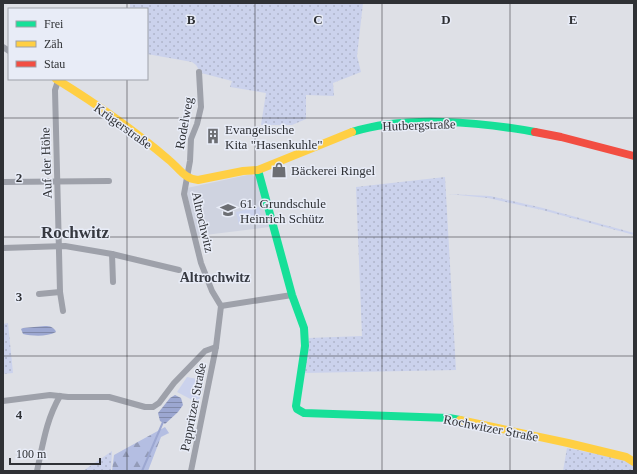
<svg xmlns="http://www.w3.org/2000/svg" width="637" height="474" font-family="Georgia,serif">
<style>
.built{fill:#cfd3e0}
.grass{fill:url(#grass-dots)}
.forest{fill:url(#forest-firs)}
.park{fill:#cbd2ec}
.water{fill:url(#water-rules)}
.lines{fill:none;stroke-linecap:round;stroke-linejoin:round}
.stream{stroke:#9ca7d1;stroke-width:2}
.street{stroke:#9ea1aa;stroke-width:6}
.fast{stroke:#16e098;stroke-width:8}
.slow{stroke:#ffcf43;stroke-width:8}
.jam{stroke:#f24e42;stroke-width:8}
.grid{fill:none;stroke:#2f3135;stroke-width:1;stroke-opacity:0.55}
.labels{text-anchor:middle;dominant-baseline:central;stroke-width:3;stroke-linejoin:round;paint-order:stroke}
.street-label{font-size:13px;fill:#2f3135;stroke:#e8ecf7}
.poi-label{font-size:13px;fill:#2f3135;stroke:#e8ecf7;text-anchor:start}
.neighbourhood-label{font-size:14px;font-weight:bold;fill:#363941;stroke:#e8ecf7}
.district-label{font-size:17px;font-weight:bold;fill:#363941;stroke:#e8ecf7}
.grid-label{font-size:13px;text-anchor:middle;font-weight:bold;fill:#2f3135;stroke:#e8ecf7;stroke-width:3;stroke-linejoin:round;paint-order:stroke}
</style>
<defs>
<pattern id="grass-dots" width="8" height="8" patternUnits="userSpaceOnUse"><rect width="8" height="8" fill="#cbd2ec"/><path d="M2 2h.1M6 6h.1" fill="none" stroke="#afb5cb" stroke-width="1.8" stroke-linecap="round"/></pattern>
<pattern id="forest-firs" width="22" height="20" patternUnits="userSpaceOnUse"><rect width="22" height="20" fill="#b4bee2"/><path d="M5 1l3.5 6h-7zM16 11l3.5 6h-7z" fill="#939bb8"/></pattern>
<pattern id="water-rules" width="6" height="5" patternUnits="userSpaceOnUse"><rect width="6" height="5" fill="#9ca7d1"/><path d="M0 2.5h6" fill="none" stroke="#8089aa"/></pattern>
</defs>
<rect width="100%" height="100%" fill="#dee0e6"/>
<polygon class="built" points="252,174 257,179 269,227 197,236 187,194 187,188"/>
<g class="grass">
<polygon points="130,3 363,3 357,56 361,72 333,83 334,96 306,95 306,119 292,125 261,125 266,93 230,87 232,81 201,73 196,65 192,62 147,54 147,9 130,9"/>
<polygon points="445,177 456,370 304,373 309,346 309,338 362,336 356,187"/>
<polygon points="448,194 490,196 543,208 634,233 634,235 542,210 488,198"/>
<polygon points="8,323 13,373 3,374 3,324"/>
<polygon points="567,448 626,460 634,465 634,471 563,471"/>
<polygon points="112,451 111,471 83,471"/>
</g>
<polygon class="forest" points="165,427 169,433 161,437 148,471 112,471 114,455"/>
<g class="park">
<polygon points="259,207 262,220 239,225 236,212"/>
<polygon points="187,377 197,379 203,384 203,388 198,403 177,392"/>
</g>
<g class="water">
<path d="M 45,326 C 50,326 54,327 56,332 C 47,337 32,336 23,334 L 21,329 L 23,328 Z"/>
<polygon points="175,395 181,398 183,405 178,412 165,424 160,421 158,413 170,398"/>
</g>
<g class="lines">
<polyline class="stream" points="142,471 163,422"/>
<g class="street">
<polyline points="3,47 9,51"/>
<polyline points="58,81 55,90 60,292 63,311"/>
<polyline points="3,182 109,181"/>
<polyline points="3,248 65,246 112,254 179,270"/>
<polyline points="112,254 113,282"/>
<polyline points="39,294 60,292"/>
<polyline points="221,306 292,295"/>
<polyline points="3,401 50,395 68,397 109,397 145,407 153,407 159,403 174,383 205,351 216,347"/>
<path d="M 37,471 C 43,444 46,420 60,396"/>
<polyline points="191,471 216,347 221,306 212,291 201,263 184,194 190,161 191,139 197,124 201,107 199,72"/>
</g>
<g class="fast">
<path d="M 352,132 C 405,115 481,122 535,132"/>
<polyline points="258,170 292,295 304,328 305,346 296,406 297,409 304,413 449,418 460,420"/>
</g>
<g class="slow">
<path d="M 56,79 C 95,103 134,130 169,160 C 179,168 184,179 198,180 L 243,171 L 258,170 L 352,132"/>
<polyline points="460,420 568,443 626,457 634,462"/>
</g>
<polyline class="jam" points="535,132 561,137 634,156"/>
</g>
<path class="grid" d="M 127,3 L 127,9M 255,3 L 255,471M 382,3 L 382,471M 510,3 L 510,471M 127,79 L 127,471M 3,118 L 634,118M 3,237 L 634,237M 3,356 L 634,356"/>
<defs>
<g id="building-bare" transform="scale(1.2)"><path d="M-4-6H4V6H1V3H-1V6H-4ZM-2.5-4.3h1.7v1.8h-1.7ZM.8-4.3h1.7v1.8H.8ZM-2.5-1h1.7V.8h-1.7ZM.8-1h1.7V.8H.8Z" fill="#6c6e73" stroke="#e8ecf7" stroke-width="2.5" paint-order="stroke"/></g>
<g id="shop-bare" transform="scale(1.2)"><path d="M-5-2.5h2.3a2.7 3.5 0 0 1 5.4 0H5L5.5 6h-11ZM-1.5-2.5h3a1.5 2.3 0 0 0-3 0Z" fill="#6c6e73" stroke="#e8ecf7" stroke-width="2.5" paint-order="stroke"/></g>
<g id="school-bare" transform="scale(1.2)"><path d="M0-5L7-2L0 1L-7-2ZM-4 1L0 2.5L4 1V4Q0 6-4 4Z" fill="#6c6e73" stroke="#e8ecf7" stroke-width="2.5" paint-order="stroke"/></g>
</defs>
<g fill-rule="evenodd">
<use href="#building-bare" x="213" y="136"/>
<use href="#shop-bare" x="279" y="170"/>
<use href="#school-bare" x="228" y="210"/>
</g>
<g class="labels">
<g class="street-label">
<text transform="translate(184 123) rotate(-80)">Rodelweg</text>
<text transform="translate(419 125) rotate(-2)">Hutbergstraße</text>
<text transform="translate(123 126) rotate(36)">Krügerstraße</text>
<text transform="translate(46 163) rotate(-92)">Auf der Höhe</text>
<text transform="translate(203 222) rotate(77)">Altrochwitz</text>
<text transform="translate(193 407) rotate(-79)">Pappritzer Straße</text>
<text transform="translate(491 428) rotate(11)">Rochwitzer Straße</text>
</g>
<g class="poi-label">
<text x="225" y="129">Evangelische<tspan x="225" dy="15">Kita "Hasenkuhle"</tspan></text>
<text x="291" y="170">Bäckerei Ringel</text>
<text x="240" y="203">61. Grundschule<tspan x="240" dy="15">Heinrich Schütz</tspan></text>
</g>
<g class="neighbourhood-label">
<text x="215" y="277">Altrochwitz</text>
</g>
<g class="district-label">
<text x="75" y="232">Rochwitz</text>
</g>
</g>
<g class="grid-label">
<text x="191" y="24">B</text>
<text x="318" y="24">C</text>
<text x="446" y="24">D</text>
<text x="573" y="24">E</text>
<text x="19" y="182">2</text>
<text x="19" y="301">3</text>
<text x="19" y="419">4</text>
</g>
<rect width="637" height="474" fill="none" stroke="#2f3135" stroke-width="8"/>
<rect x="8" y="8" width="140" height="72" fill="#e8ecf7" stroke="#9ea1a9"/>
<rect x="16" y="21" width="20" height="6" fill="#16e098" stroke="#9ea1a9"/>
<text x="44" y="28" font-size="12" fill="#2f3135">Frei</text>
<rect x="16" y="41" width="20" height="6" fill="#ffcf43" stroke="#9ea1a9"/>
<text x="44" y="48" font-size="12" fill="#2f3135">Zäh</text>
<rect x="16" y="61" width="20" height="6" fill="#f24e42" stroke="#9ea1a9"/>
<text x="44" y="68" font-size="12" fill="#2f3135">Stau</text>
<path d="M10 458v6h90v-6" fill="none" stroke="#2f3135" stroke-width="2"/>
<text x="16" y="458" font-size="12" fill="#2f3135" stroke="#e8ecf7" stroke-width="3" paint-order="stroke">100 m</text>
</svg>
